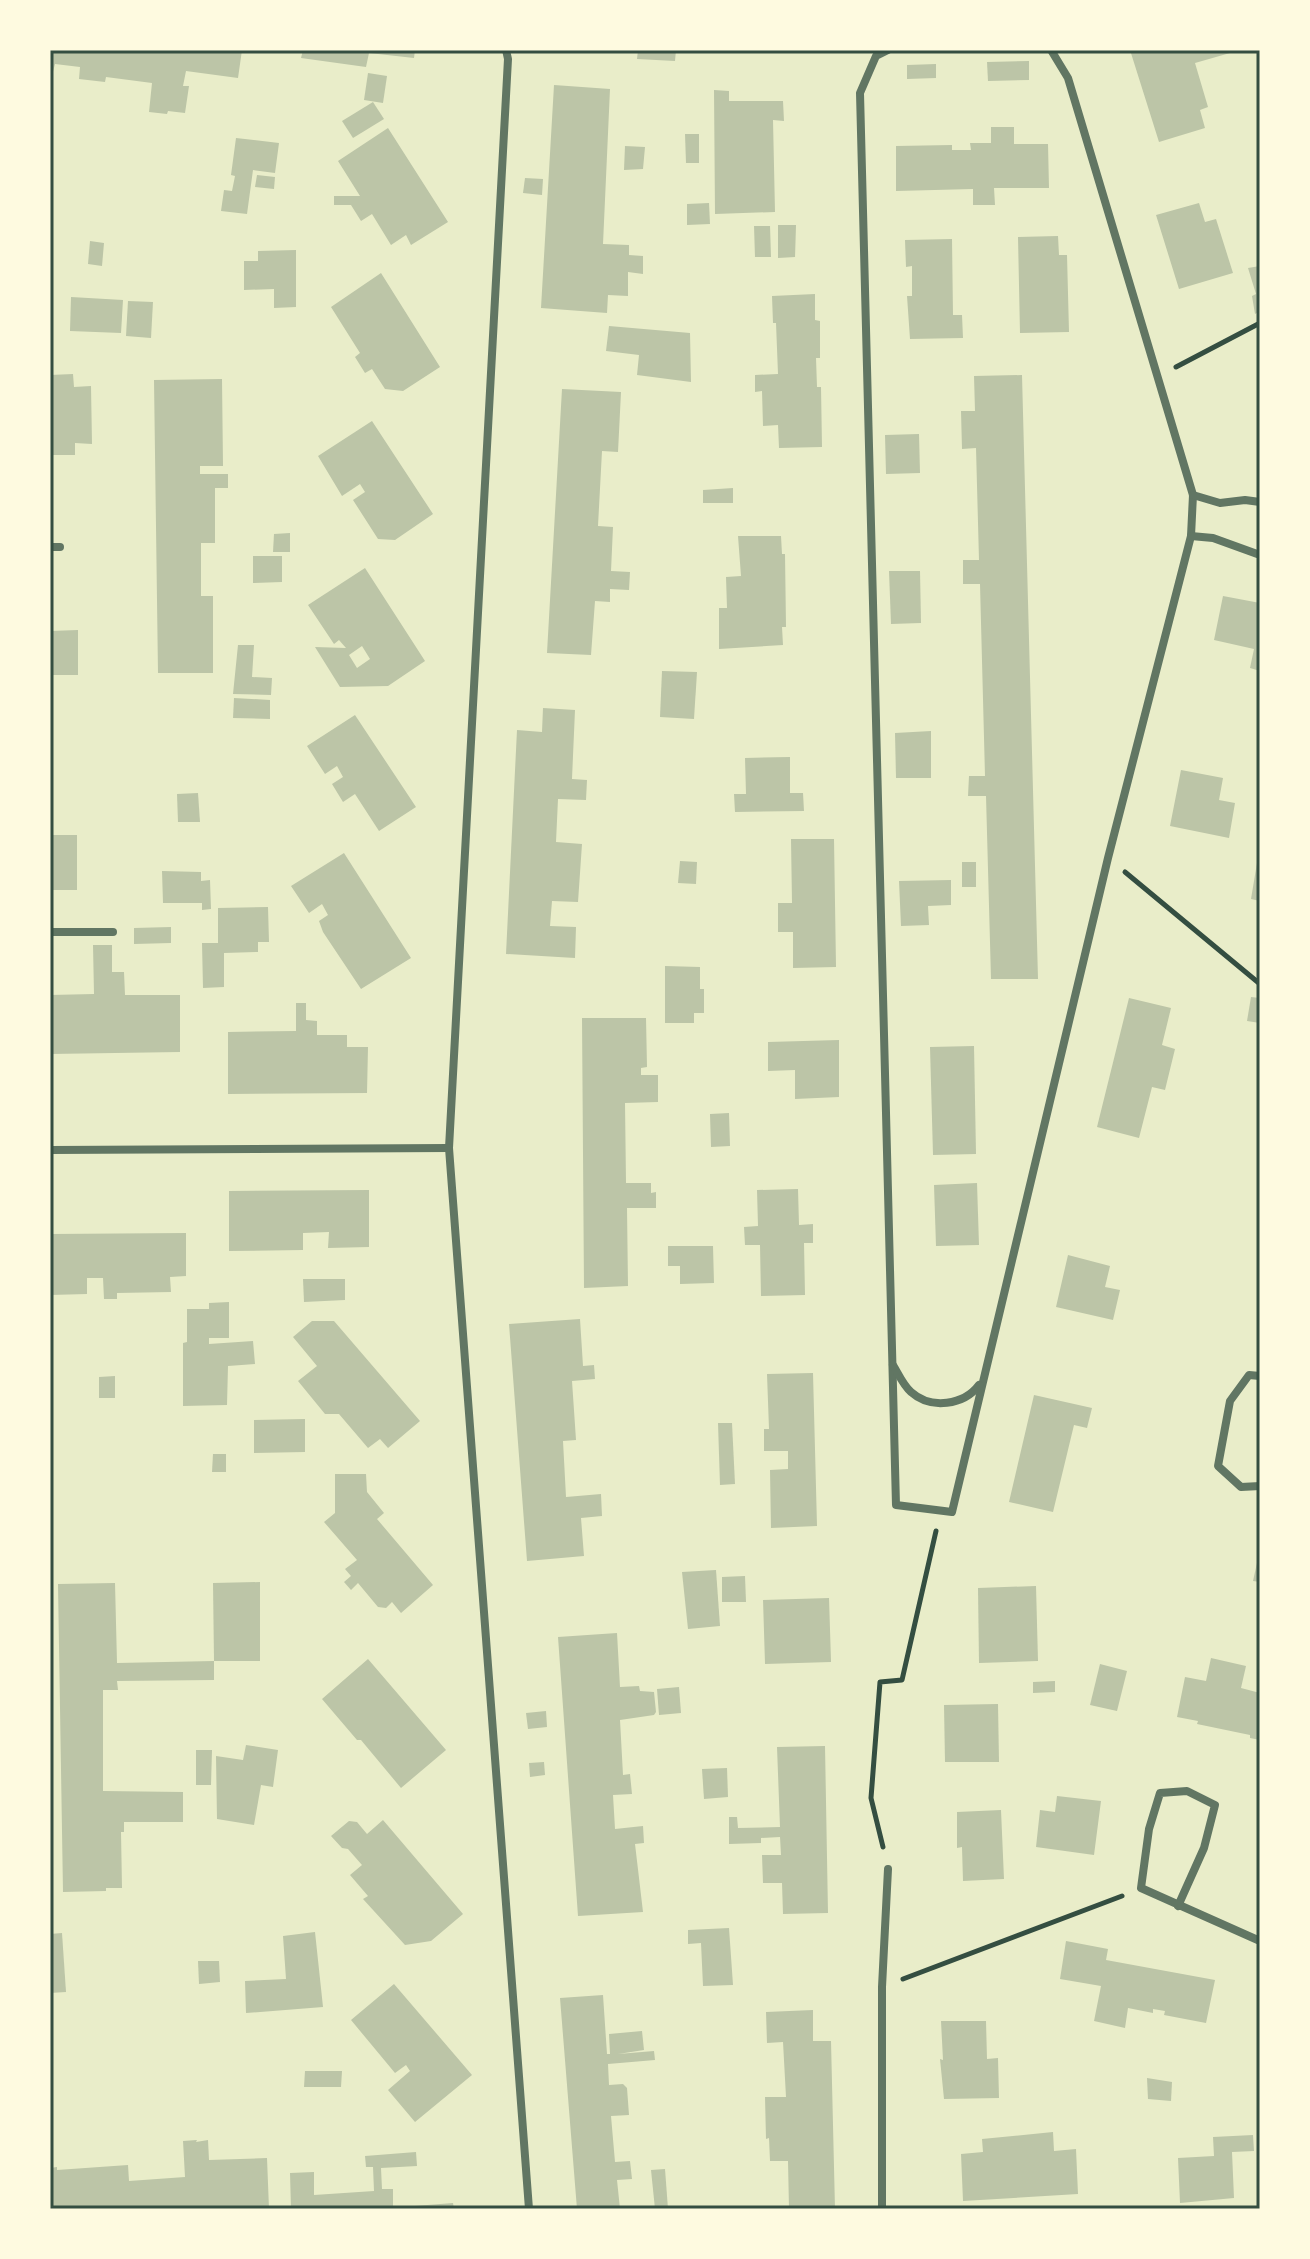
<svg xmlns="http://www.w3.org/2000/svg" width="1310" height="2259" font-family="Jost,sans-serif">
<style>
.building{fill:#bcc5a7;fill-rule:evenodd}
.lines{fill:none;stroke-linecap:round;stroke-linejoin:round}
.path{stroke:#344e41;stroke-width:5}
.minor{stroke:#617663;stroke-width:8}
.neatline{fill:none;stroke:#344e41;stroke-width:3}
</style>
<rect width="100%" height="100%" fill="#e9edc9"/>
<g class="building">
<polygon points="50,50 242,50 238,78 186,71 183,86 189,86 185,113 168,111 167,114 149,112 152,83 106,77 105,82 79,79 80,67 55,64 50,83"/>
<polygon points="303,50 415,50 414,58 369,53 366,67 301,58"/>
<polygon points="638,50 676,50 675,61 637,59"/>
<polygon points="1130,50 1230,50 1230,53 1195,63 1208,107 1200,110 1205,128 1159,142"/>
<polygon points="1029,61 1029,80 988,81 987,62"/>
<polygon points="936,64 936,78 907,79 907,65"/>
<polygon points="368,73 387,76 383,103 364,100"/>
<polygon points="554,85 610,89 603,244 629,245 629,255 643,256 643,274 628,272 628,296 608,295 607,313 541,308"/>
<polygon points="714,90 729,91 729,101 783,101 784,121 773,120 775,212 715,214"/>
<polygon points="373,102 384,119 353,138 342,121"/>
<polygon points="991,127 1014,127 1014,144 1048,144 1049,188 994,188 995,205 973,205 973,189 896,191 896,146 952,145 952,150 971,150 970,143 991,143"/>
<polygon points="388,128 448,222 411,245 406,235 391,245 372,214 361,221 351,205 334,205 334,196 360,196 338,161"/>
<polygon points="685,134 699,134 699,163 686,163"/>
<polygon points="236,138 279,143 275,173 253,170 247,214 221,211 224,190 232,191 235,176 231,175"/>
<polygon points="625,146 645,147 643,169 624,170"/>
<polygon points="257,175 275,177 274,189 255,187"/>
<polygon points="525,178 543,179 542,195 523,193"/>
<polygon points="709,203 710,224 687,225 687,204"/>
<polygon points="1199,203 1205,222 1216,219 1233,273 1179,289 1156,215"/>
<polygon points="778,225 796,225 795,257 778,258"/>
<polygon points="754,226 770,226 771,257 755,257"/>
<polygon points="1058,236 1059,255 1067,255 1069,332 1020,333 1018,237"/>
<polygon points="952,239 953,315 962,315 963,338 910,339 907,296 912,296 912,266 906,267 905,240"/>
<polygon points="90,241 104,243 102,266 88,264"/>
<polygon points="296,250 296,307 274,308 274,289 244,290 244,261 258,261 258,251"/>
<polygon points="1260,266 1260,311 1255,314 1252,296 1256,294 1248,268"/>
<polygon points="381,273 440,367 403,391 385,389 372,369 365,373 355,357 360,353 331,307"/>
<polygon points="815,294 815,320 820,321 820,358 816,358 817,387 821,387 822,447 779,448 778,425 763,426 762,391 755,392 755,375 778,374 776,323 773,323 772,296"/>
<polygon points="71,297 123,300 121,333 70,331"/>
<polygon points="128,301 153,302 151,338 126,336"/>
<polygon points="609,326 690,333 691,382 637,375 639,355 606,351"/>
<polygon points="73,374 74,387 91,386 92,444 75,443 75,455 50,455 50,375"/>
<polygon points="1022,375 1038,979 991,979 986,796 968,796 969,776 985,776 980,584 963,584 963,560 979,560 976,448 962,449 961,411 975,411 974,376"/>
<polygon points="222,379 223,466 200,466 200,474 228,474 228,488 215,488 215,543 201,543 201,596 213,596 213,673 158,673 154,380"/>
<polygon points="562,389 621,392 618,452 602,451 598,526 613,527 611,571 630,572 629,590 610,589 610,602 595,601 591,655 547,653"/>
<polygon points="372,421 433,514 395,540 378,539 353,500 365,492 360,484 342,496 318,456"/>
<polygon points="919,434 920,473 886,474 885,435"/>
<polygon points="733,488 733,503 703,503 703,490"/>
<polygon points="290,533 290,552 273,552 274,534"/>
<polygon points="738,536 781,536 782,554 785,554 786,627 782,627 783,645 719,649 719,608 727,608 726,577 741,576"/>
<polygon points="253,556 282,556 282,582 253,583"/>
<path d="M 365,568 L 425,661 L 388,686 L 340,687 L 315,647 L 346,648 L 339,640 L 334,644 L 308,605 ZM 362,646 L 370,659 L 357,668 L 349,655 Z"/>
<polygon points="889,571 920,571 921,623 891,624"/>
<polygon points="1223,596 1260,603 1260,671 1250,668 1254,649 1214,640"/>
<polygon points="78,630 78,675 50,675 50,631"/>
<polygon points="238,645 254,645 252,677 272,678 271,695 233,694"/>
<polygon points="662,671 697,672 694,719 660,717"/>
<polygon points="234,698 270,700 270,719 233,718"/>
<polygon points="543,708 575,710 572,779 587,780 586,800 558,799 556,842 582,844 578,902 552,901 550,926 576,927 575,958 506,954 517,730 542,732"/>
<polygon points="355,715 416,807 379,831 355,794 343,802 332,784 343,777 337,766 325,774 307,746"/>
<polygon points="931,731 931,778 896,778 895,733"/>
<polygon points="790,757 790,793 803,793 804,811 735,812 734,794 746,794 745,758"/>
<polygon points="1181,770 1223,778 1219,800 1235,803 1229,838 1170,826"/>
<polygon points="198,793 200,822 178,822 177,794"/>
<rect x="50" y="835" width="27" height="55"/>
<polygon points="791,839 834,839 836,967 793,968 793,932 778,932 778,903 792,903"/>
<polygon points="344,853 411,958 361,989 323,932 319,921 328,915 322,904 309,913 291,886"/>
<polygon points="1258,857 1260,857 1260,901 1251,899"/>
<polygon points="680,861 697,862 696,884 678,883"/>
<rect x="962" y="862" width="14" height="25"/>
<polygon points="162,871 201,872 201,881 210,880 211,909 202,910 202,903 163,903"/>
<polygon points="951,880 951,905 928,906 929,925 901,926 899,881"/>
<polygon points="268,907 269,942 258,942 258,952 224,953 224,987 203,988 202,943 218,943 218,908"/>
<polygon points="171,927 171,943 134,944 134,928"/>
<polygon points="93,945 112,945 112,972 124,972 125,995 180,995 180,1052 50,1054 50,995 94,994"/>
<polygon points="665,966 700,967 700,989 704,989 704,1013 694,1013 694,1023 665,1023"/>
<polygon points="1251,997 1260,998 1260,1023 1247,1021"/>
<polygon points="1129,998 1171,1008 1162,1045 1175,1049 1165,1090 1152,1087 1139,1138 1097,1127"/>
<polygon points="296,1003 306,1003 306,1020 317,1021 317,1035 347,1035 347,1047 368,1047 367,1093 228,1094 228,1032 296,1031"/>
<polygon points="582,1018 646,1018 647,1067 641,1068 641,1075 658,1075 658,1102 625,1103 626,1183 651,1183 651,1193 656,1192 656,1208 627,1208 628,1286 584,1288"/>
<polygon points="839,1040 839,1097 795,1099 795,1070 768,1071 768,1042"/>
<polygon points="974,1046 976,1154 933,1155 930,1047"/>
<polygon points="729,1113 730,1146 711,1147 710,1114"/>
<polygon points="977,1183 979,1245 936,1246 934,1185"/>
<polygon points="798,1189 799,1225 813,1224 813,1243 804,1243 805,1295 761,1296 760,1245 745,1245 744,1227 758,1226 757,1190"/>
<polygon points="369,1190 369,1247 328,1248 329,1232 303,1233 303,1250 229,1251 229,1191"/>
<polygon points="186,1233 186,1276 170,1277 171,1292 117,1293 117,1299 104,1299 103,1278 87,1278 87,1294 50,1295 50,1234"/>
<polygon points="668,1246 713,1246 714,1283 680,1284 680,1266 668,1266"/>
<polygon points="1068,1255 1110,1266 1105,1287 1120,1290 1113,1320 1056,1307"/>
<polygon points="303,1279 345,1279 345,1300 304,1302"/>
<polygon points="229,1302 229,1338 209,1338 209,1344 253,1341 255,1364 228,1366 227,1405 183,1406 183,1343 187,1342 187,1309 209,1309 209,1303"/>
<polygon points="580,1319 583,1366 594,1365 595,1379 572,1381 576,1440 563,1441 566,1497 601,1494 602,1516 581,1518 584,1556 527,1561 509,1324"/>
<polygon points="312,1321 334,1321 420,1421 388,1448 380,1439 368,1448 339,1414 325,1414 298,1381 317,1366 293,1337"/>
<polygon points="813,1373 817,1526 771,1528 770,1470 788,1469 788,1451 764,1451 764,1429 769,1429 767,1374"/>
<polygon points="115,1376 115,1398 99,1398 99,1377"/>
<polygon points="1034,1395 1092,1408 1087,1428 1074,1425 1053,1512 1009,1502"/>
<polygon points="305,1419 305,1452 254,1453 254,1420"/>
<polygon points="718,1423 732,1423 735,1484 720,1485"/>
<polygon points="213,1454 226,1454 226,1472 212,1472"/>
<polygon points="335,1474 366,1474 367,1492 384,1513 377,1519 433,1585 401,1613 392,1602 386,1608 378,1607 358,1583 351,1590 344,1582 351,1576 345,1569 357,1560 324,1522 335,1513"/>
<polygon points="1259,1554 1260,1554 1260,1582 1253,1581"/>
<polygon points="716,1570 720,1626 688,1629 682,1572"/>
<polygon points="745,1576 746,1602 722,1602 722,1577"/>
<polygon points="260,1582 260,1661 214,1661 213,1583"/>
<polygon points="115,1583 117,1663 214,1661 214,1680 117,1681 118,1690 103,1690 103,1791 183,1792 183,1822 124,1822 124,1832 121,1832 122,1888 106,1888 106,1891 63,1892 58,1584"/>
<polygon points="1036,1586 1038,1661 979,1663 978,1588"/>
<polygon points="829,1598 831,1662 765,1664 763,1600"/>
<polygon points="617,1633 620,1687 639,1686 640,1691 654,1692 656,1712 654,1715 620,1720 623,1775 630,1774 632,1794 613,1795 615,1829 643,1826 644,1843 635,1844 643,1912 578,1916 558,1637"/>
<polygon points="1211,1658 1246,1666 1241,1688 1260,1693 1260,1740 1250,1738 1250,1735 1197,1724 1198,1721 1177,1717 1185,1677 1206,1681"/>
<polygon points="368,1659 446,1750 401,1788 361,1740 357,1740 322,1699"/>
<polygon points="1100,1664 1127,1671 1117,1711 1090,1705"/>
<polygon points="1055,1681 1055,1692 1033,1693 1033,1682"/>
<polygon points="679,1687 681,1713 659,1715 657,1689"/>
<polygon points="998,1704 999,1762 945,1762 944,1705"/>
<polygon points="546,1711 547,1727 528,1729 526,1713"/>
<polygon points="246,1745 278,1750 273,1787 261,1785 254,1825 217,1819 216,1756 243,1760"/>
<polygon points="825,1746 828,1913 783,1914 782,1883 763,1883 762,1855 781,1855 780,1837 761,1838 761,1843 729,1844 729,1817 737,1817 738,1828 780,1827 777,1747"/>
<polygon points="196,1750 212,1750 211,1785 196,1785"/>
<polygon points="544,1762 545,1775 530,1777 529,1763"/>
<polygon points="727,1768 728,1797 704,1799 702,1769"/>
<polygon points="1057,1796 1101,1801 1094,1855 1036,1847 1040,1810 1055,1812"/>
<polygon points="1001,1810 1004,1879 963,1881 962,1847 957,1848 957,1812"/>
<polygon points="383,1820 463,1914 431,1941 405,1945 363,1899 368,1896 350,1875 362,1865 348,1849 342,1848 331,1836 349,1821 357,1822 367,1834"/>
<polygon points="729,1928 733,1985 703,1986 701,1943 688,1944 688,1930"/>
<polygon points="315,1932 323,2007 246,2013 245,1981 286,1979 283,1936"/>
<polygon points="62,1933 66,1992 50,1993 50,1934"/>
<polygon points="1066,1941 1108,1949 1106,1960 1215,1980 1206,2023 1164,2015 1165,2011 1153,2009 1153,2013 1128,2008 1125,2028 1094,2021 1101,1986 1060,1979"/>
<polygon points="198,1961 219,1961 220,1982 199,1984"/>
<polygon points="394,1984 472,2075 415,2122 388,2090 410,2071 406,2065 395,2073 351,2020"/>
<polygon points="603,1995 607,2054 610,2054 609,2034 642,2031 644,2050 618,2054 654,2051 655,2060 608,2064 609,2085 623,2084 627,2088 629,2115 611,2116 615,2162 630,2161 632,2179 617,2180 620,2209 577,2209 560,1998"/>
<polygon points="813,2010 813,2041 831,2041 835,2209 789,2209 788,2161 770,2161 769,2138 766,2139 765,2097 786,2097 783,2042 767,2043 766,2012"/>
<polygon points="941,2021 986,2021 987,2059 998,2058 999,2098 944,2099 940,2059 943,2060"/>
<polygon points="305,2071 342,2071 341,2087 304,2087"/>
<polygon points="1147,2078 1172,2082 1171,2101 1148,2099"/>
<polygon points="1053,2132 1054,2151 1076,2149 1078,2194 963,2201 961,2154 983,2152 982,2139"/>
<polygon points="1253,2135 1254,2151 1232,2152 1234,2198 1180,2203 1178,2158 1214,2156 1213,2137"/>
<polygon points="197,2140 196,2142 208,2140 209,2160 267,2158 269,2209 50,2209 50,2168 57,2167 57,2170 128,2165 129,2181 185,2177 183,2141"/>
<polygon points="416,2152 417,2166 381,2168 382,2189 393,2189 393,2209 291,2209 290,2173 314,2172 314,2195 374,2191 373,2167 366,2167 365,2156"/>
<polygon points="665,2169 668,2209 655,2209 651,2170"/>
<polygon points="453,2203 454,2209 402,2209 402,2207"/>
</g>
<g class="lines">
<g class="path">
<polyline points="1176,367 1260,323"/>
<polyline points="1125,872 1260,984"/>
<polyline points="883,1847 871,1798 880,1682 902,1680 936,1531"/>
<polyline points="903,1979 1122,1896"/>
</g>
<g class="minor">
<polyline points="506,50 508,59 449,1148 529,2209"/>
<polyline points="888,50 876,56 860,93 896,1505 952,1512 1108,858 1191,536 1193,495 1068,78 1051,50"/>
<polyline points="1193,495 1220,503 1245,500 1260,502"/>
<polyline points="1191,536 1213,538 1260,555"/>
<polyline points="50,547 60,547"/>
<polyline points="50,932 113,932"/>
<polyline points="50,1150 449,1148"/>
<path d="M 893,1365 C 898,1373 903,1385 911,1392 C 931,1410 964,1405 979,1385"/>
<polyline points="1260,1376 1249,1375 1230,1401 1218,1466 1241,1487 1260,1486"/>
<polyline points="1178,1906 1204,1848 1215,1805 1187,1791 1160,1793 1149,1829 1141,1888 1260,1941"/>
<polyline points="882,2209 882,1987 888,1869"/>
</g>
</g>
<rect width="1310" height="2259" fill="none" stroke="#fefae0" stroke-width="104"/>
<rect x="52" y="52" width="1206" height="2155" class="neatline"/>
</svg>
